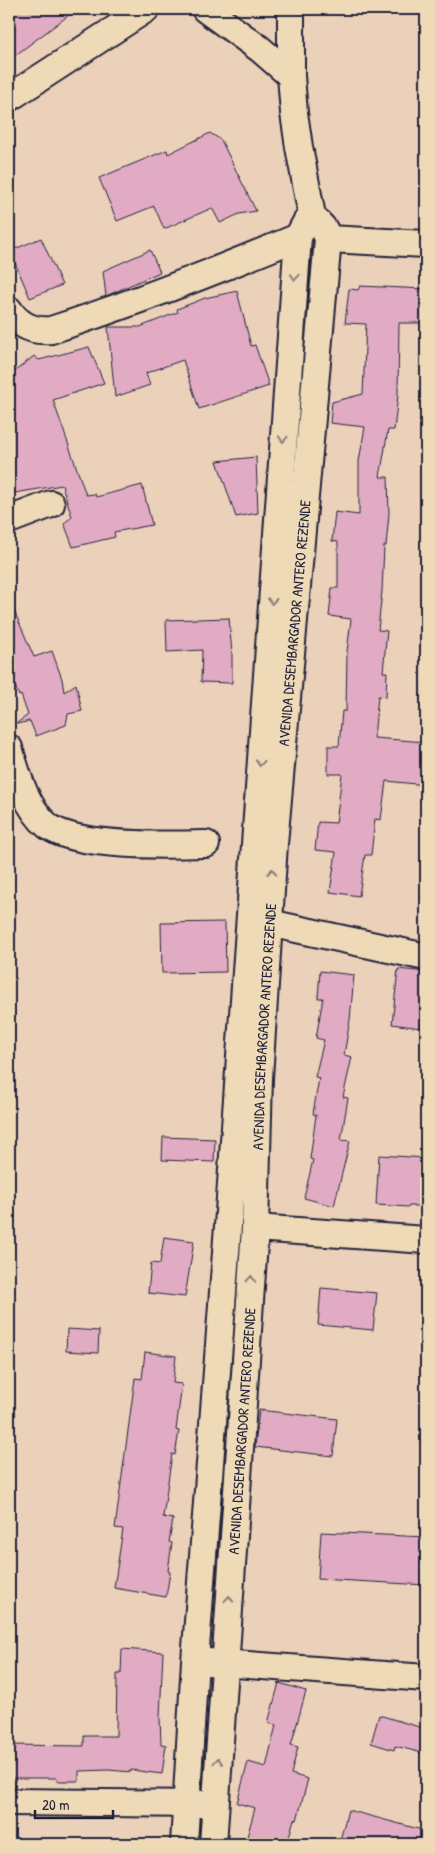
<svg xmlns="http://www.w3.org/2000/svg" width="435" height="1853" font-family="'Patrick Hand',sans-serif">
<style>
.building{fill:#e1abc4;stroke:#22223b}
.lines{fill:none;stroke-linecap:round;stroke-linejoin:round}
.minor-casing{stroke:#22223b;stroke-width:30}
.minor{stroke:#efdab8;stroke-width:26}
.oneway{stroke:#887e7a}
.labels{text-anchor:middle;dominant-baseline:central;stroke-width:5;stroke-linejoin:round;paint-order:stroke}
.street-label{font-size:15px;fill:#22223b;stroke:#efdab8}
</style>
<rect width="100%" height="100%" fill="#ecd1ba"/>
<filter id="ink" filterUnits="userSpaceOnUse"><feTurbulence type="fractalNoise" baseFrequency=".02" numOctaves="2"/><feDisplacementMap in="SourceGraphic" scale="10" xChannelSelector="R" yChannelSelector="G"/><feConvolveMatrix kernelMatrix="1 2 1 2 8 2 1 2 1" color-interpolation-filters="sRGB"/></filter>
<g filter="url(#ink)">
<g class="building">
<polygon points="9,9 77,9 9,60"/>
<polygon points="210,133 221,140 256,211 239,214 220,223 212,208 164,229 154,206 117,221 99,178 167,150 168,154"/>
<polygon points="41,238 62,285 30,298 10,251"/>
<polygon points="150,250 160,272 106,296 103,271"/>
<polygon points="360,286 426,289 426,323 399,323 398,395 394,430 388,430 380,477 388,477 389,514 386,546 384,546 382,591 378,630 387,631 383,672 387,672 386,697 378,696 374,738 426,742 426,785 386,781 381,820 375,819 371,855 365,855 359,896 330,892 336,852 315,850 318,822 336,823 342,774 328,774 328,746 339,746 342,711 346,711 347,652 351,619 329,616 332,588 338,588 338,542 332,541 335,512 359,515 359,461 365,427 330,423 332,402 363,394 366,324 345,323 349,289 358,290"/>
<polygon points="237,291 251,346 255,345 269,386 199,409 183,360 146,373 150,385 115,397 108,327 140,327 178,312 177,309 205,298"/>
<polygon points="89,347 104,383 53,400 86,495 95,494 96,497 142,485 152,525 114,532 115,537 73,547 64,523 72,517 62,485 9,494 9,376 34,356 39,360"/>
<polygon points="256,457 258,513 236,517 217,461"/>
<polygon points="9,599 34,657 52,651 62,679 64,692 76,684 82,711 68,714 66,725 36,736 30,721 17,724 17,723 28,715 21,695 19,696 9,670"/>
<polygon points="229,618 232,654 232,683 201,682 202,650 167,652 166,620"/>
<polygon points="225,922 226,972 162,973 161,923"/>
<polygon points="398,969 426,972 421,1028 392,1024"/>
<polygon points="320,971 354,975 350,1020 344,1055 352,1057 343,1097 348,1098 341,1140 350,1141 334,1206 304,1198 313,1160 310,1159 316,1115 313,1114 319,1078 315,1077 324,1040 316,1038 323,998 318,998"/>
<polygon points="163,1137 215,1139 214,1162 162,1160"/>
<polygon points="379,1155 426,1158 426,1206 409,1206 409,1207 376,1205"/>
<polygon points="164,1237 194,1241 185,1297 148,1293 151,1263 160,1264"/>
<polygon points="321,1288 377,1293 373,1330 318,1325"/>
<polygon points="67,1329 99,1331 98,1353 66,1351"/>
<polygon points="145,1352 176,1356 173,1383 182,1384 176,1430 179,1431 175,1455 172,1454 163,1517 173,1519 169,1542 172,1543 168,1571 170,1572 166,1597 114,1588 123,1529 115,1528 135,1378 142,1379"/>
<polygon points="259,1410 337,1419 333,1456 255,1447"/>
<polygon points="321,1532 426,1537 426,1585 318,1579"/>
<polygon points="122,1649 163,1652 160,1717 161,1744 166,1745 162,1774 131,1770 131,1772 109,1770 79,1771 79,1781 57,1781 57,1778 9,1778 9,1745 84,1746 84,1736 116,1736 117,1674 121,1674"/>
<polygon points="279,1683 306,1691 291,1745 298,1747 291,1774 308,1779 297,1820 294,1819 287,1844 245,1844 255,1808 237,1803 248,1762 266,1767 276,1725 268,1723"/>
<polygon points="379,1715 426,1729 426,1754 395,1746 394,1750 371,1743"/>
<polygon points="348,1810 426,1831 426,1844 339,1844"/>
</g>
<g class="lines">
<g class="minor-casing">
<g id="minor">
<polyline points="205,9 260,49 291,76"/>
<polyline points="9,98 146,9"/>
<polyline points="328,239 426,244"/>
<path d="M 9,310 C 19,325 33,332 51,330 C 135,303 216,271 298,237"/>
<polyline points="9,520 51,504"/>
<path d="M 9,748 C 17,774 26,808 48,826 C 77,848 169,845 206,844"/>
<polyline points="269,923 426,957"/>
<polyline points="255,1228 426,1240"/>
<polyline points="208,1662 426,1678"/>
<polyline points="9,1802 203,1804"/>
<polyline points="184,1844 195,1661 228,1226 298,237 306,222 312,216"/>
<path id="s1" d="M 213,1844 L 255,1228 L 259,1078 L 274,844 L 328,239 L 324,229 L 312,216 L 299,147 L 294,113 L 291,76 L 291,9"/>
</g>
</g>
<use href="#minor" class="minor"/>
</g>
<defs><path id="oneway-chevron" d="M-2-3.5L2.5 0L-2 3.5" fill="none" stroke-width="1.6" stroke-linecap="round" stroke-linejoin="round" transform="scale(1.25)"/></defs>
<g class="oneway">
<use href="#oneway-chevron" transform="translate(295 277) rotate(94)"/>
<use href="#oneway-chevron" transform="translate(283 439) rotate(94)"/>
<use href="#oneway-chevron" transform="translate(272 601) rotate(94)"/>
<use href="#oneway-chevron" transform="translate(260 763) rotate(94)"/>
<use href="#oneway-chevron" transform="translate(272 872) rotate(-87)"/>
<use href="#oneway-chevron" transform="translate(251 1279) rotate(-86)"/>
<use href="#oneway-chevron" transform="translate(229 1599) rotate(-86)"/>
<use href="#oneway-chevron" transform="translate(218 1761) rotate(-86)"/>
</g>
</g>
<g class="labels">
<g class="street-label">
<text stroke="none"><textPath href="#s1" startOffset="1224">AVENIDA DESEMBARGADOR ANTERO REZENDE</textPath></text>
<text stroke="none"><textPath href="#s1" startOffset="819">AVENIDA DESEMBARGADOR ANTERO REZENDE</textPath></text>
<text stroke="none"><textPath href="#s1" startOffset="414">AVENIDA DESEMBARGADOR ANTERO REZENDE</textPath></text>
</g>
</g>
<rect width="435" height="1853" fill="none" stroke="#efdab8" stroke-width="30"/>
<rect x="15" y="15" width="405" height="1823" fill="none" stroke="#22223b" stroke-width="2" filter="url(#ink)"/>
<path d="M35 1810v8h78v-8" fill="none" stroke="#22223b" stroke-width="2.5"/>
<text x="42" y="1810" font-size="15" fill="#22223b" stroke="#efdab8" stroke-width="4" paint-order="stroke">20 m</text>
</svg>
